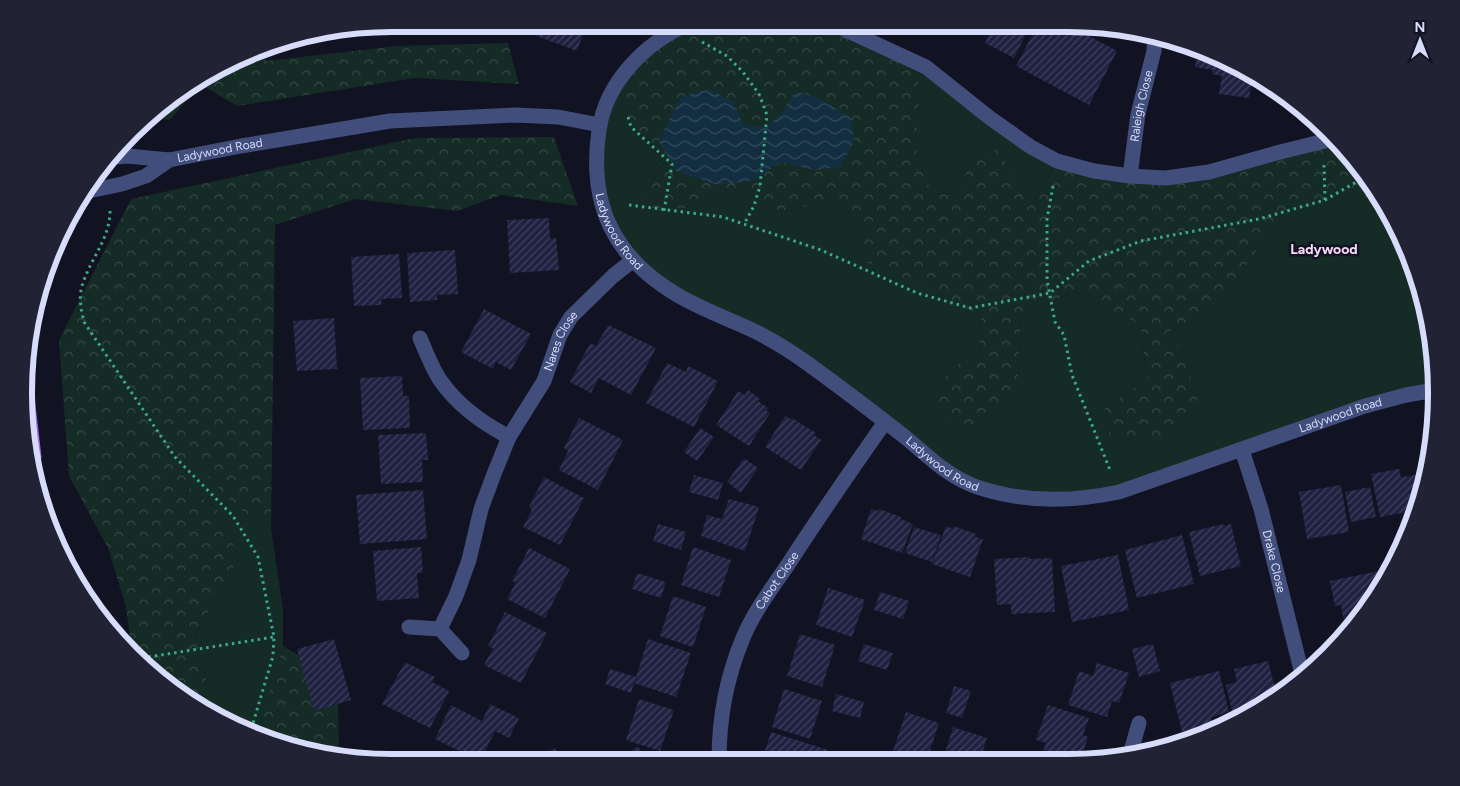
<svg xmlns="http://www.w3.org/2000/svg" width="1460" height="786" font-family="Figtree,sans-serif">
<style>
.green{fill:#152b25}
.forest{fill:url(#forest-crowns)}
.water{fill:url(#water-waves)}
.building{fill:url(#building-hatch)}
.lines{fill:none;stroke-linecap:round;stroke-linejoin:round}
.path{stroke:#3da886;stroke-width:3;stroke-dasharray:2.5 4;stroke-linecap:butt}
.minor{stroke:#414e7c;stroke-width:15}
.major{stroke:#9b6bed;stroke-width:15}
.labels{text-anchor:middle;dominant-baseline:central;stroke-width:5;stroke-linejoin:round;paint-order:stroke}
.street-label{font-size:12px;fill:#d7dcfa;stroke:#111222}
.neighbourhood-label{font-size:14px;font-weight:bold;fill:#fad9f7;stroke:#111222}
.rim{fill:none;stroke:#d7dcfa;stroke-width:6}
</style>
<defs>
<pattern id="forest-crowns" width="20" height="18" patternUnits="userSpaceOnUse" patternTransform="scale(1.25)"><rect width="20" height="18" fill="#152b25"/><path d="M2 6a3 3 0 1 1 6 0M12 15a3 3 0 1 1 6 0" fill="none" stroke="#364946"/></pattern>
<pattern id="water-waves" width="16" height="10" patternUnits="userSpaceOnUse" patternTransform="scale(1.25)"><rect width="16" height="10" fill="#122e40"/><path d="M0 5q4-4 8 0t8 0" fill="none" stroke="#344c5c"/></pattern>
<pattern id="building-hatch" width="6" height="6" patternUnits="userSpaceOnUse" patternTransform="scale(1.25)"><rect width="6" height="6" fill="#1f2141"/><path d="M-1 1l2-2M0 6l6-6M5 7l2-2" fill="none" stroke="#3f415d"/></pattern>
</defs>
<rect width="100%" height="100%" fill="#111222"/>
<g class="green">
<polygon points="909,59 1057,161 1034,203 969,166 957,194 925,193 917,162"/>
<polygon points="616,83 631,127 663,155 644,208 694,208 714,191 740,191 778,212 814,205 841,201 862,231 939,293 981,317 979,357 954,366 1018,377 1021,317 1074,291 1140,324 1147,380 1105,408 1109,436 1183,351 1167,332 1209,317 1286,211 1347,188 1385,208 1398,229 1424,297 1435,369 1435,390 1094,498 977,487 755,332 680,296 615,237 596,164"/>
<polygon points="186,452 236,507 271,528 283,610 283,646 259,734 209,713 202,708 206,679 195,635 239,558 223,515 187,485"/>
</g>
<g class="forest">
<polygon points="695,24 825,24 909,59 920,86 916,140 917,162 934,168 926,193 957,194 969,166 997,149 1034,203 1057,161 1133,181 1334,140 1360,168 1385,208 1347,188 1325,200 1286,211 1209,317 1168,332 1183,351 1198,402 1172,437 1109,436 1105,408 1147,379 1140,324 1074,291 1021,317 1018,377 1001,406 967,428 940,418 938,386 954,366 979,356 981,317 939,293 862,260 862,231 841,201 814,205 778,212 740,191 714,191 694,208 644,208 663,155 631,127 616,83 677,29"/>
<polygon points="508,43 519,84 415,78 237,106 200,84 170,120 152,117 168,100 264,49 266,61 397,46"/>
<polygon points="554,137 578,206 501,195 457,211 355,199 275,225 271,528 236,507 186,453 187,485 223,515 239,558 195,635 206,679 202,708 130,649 131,645 126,607 108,548 69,476 59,340 131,199 415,138"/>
<polygon points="283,646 328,673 338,698 339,757 297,750 258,733"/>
</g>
<polygon class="water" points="709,89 734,102 743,124 767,127 780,115 796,91 817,98 851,117 854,141 841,167 815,170 780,162 755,180 718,185 676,171 659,141 680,97"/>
<g class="building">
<polygon points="525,24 587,24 577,51 534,35 535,31 524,27"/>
<polygon points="995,24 1031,24 1014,58 985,43"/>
<polygon points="1038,24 1067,24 1117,51 1089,105 1016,66"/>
<polygon points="1198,51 1253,74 1249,98 1219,94 1222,76 1212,74 1213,70 1195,67"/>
<polygon points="549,218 550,239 556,238 559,270 510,273 507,220"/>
<polygon points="455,250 458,294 437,295 437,300 410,302 407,253"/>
<polygon points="399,254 402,298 381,299 382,305 354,306 351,257"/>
<polygon points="484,309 531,334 511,370 496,362 493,369 461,352"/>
<polygon points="334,318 337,369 297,371 293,321"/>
<polygon points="608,325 656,348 631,395 599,378 591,393 570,382 590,343 596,346"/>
<polygon points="667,363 686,372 688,366 718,381 694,427 646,403"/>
<polygon points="402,376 403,396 409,396 410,428 363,430 360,378"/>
<polygon points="748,390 760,399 758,401 768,408 766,410 770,413 749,446 716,425 738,391 745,395"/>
<polygon points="785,416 791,419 792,418 816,433 814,435 821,440 801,470 765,447"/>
<polygon points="579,418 623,440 598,490 559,470 568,451 564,448"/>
<polygon points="700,428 714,437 697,461 684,452"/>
<polygon points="426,433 428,460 422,460 423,482 381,484 378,435"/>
<polygon points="744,458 758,468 741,493 727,482"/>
<polygon points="1399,469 1401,477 1416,475 1420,496 1417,510 1380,517 1371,474"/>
<polygon points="694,475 723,483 718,500 689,492"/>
<polygon points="544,477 584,498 560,545 523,527 532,510 529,507"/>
<polygon points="1341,485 1349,532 1307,539 1299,492"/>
<polygon points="1370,487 1376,517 1351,522 1345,492"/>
<polygon points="423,490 427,539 360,544 356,495"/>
<polygon points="729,499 759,507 745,551 701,536 707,515 722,519"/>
<polygon points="871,509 878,511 879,509 901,517 901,519 913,524 902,553 861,539"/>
<polygon points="658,524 686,532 681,550 653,541"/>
<polygon points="1223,524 1224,526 1231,524 1241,566 1200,576 1189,532"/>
<polygon points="946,526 953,529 954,526 976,534 975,537 983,539 970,577 932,564"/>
<polygon points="914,527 941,535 932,562 905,553"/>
<polygon points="1182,535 1194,584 1137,598 1125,550"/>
<polygon points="421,547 423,573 417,573 419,598 377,601 373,551"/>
<polygon points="693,547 731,560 719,597 681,585"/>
<polygon points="529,548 570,569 545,618 507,599 516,582 512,581"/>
<polygon points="1118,555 1129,610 1072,622 1061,566"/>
<polygon points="1030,557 1030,559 1052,558 1055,612 1011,614 1011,604 997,605 994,559"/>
<polygon points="1379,571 1382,585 1352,627 1345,628 1341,605 1335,606 1330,581"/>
<polygon points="637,573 666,582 661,598 632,589"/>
<polygon points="828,588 865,600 852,637 816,625"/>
<polygon points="880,592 909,601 903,619 874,610"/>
<polygon points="673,596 706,607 693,647 660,636"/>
<polygon points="505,612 547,633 521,683 484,665 493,648 488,646"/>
<polygon points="800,634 835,645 822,687 787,676"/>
<polygon points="334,639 351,700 314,711 297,649"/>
<polygon points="648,639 691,653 676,697 634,683 631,693 605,684 610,669 636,677"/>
<polygon points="864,644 893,653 887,670 858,661"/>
<polygon points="1153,644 1160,671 1139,677 1132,649"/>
<polygon points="1268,661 1277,696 1234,720 1226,685 1237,682 1234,669"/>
<polygon points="405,662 435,677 432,682 449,691 430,728 382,704"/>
<polygon points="1097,663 1129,673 1119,703 1112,701 1107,717 1068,705 1079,671 1093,676"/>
<polygon points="1219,671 1229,712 1211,717 1213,724 1182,732 1170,683"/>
<polygon points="954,686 971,691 962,718 946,713"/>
<polygon points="784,689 822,701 810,739 772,727"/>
<polygon points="836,694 864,702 860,718 832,711"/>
<polygon points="639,699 674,710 660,751 626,740"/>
<polygon points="490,704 519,718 509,738 495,731 480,761 435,739 451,705 482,721"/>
<polygon points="1048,705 1089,718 1083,735 1088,737 1081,759 1055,759 1042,755 1046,743 1036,740"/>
<polygon points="906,712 939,723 927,760 900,760 891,757"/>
<polygon points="953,727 987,738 980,760 943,760"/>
<polygon points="771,732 828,750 825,760 762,760"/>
<polygon points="637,746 650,761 620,761"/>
<polygon points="555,748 560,761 541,761 539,755"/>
</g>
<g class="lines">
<g class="path">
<polyline points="702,42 727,56 743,72 759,94 767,115 760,186 754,206 744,224"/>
<polyline points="628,117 631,127 672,164 664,211"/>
<polyline points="1324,165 1325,200"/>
<polyline points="1053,186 1047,219 1047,280 1055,322 1064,335 1072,375 1110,470"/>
<polyline points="629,205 723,217 821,250 917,293 970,308 1050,293 1089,261 1141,241 1259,219 1325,200 1365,177"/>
<path d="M 110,211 C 110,238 91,258 83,283 C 78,296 81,309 84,322 L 175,457 L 233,516 L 258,557 L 274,637 L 273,656 L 251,730"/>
<polyline points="142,658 274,637"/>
</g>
<g class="minor">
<path id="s1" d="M 688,24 C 645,43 606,82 599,130 C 588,205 614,258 679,296 C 702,309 728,319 752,330 C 771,339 790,351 807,363 C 840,387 873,412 905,437 C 928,456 948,477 977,487 C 1024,503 1072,502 1119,492 L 1365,406 L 1406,395 L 1435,390"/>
<polyline points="833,24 926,67 990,118 1031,147 1057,161 1094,171 1130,176 1166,178 1209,172 1280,152 1333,139"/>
<path id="s2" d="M 115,157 L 128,156 L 169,160 L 241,146 L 390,121 L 515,115 L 558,117 L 600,125"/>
<path id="s3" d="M 1130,176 L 1138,114 L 1154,51 L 1155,35"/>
<polyline points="84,192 122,184 146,176 169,160"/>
<path d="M 420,338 C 426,352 432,368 440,380 C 458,406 482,423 509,437"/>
<path id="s4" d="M 1242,450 L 1261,509 L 1302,674"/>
<polyline points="409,627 440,629 462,653"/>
<path id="s5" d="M 440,629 L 456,596 L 469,560 L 481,509 L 494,474 L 509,437 L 544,381 L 560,335 L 571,317 L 613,276 L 632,261"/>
<polyline points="1130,755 1139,723"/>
<path id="s6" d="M 719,760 C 719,719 727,676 743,638 C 754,611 773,587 789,563 C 820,515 852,469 885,422"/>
</g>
<polyline class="major" points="27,397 34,457"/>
</g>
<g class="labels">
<g class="street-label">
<text stroke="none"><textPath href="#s3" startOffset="71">Raleigh Close</textPath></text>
<text stroke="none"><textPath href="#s2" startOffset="106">Ladywood Road</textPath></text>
<text stroke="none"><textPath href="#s1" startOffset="251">Ladywood Road</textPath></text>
<text stroke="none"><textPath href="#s5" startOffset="314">Nares Close</textPath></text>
<text stroke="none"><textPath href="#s1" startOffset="1076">Ladywood Road</textPath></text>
<text stroke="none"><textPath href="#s1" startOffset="656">Ladywood Road</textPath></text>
<text stroke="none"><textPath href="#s4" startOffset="116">Drake Close</textPath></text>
<text stroke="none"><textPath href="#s6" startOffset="192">Cabot Close</textPath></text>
</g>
<g class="neighbourhood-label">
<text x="1324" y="249">Ladywood</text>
</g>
</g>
<path d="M0 0H1460V786H0ZM392 32H1068A360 360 0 0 1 1428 392V394A360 360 0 0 1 1068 754H392A360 360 0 0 1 32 394V392A360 360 0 0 1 392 32Z" fill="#212233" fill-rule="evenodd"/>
<path class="rim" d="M392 32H1068A360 360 0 0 1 1428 392V394A360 360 0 0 1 1068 754H392A360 360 0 0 1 32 394V392A360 360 0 0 1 392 32Z"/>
<g transform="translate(1420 40)" stroke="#111222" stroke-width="4" paint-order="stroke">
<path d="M0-4L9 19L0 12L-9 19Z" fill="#d7dcfa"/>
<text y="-8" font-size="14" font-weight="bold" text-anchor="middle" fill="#d7dcfa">N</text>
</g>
</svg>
